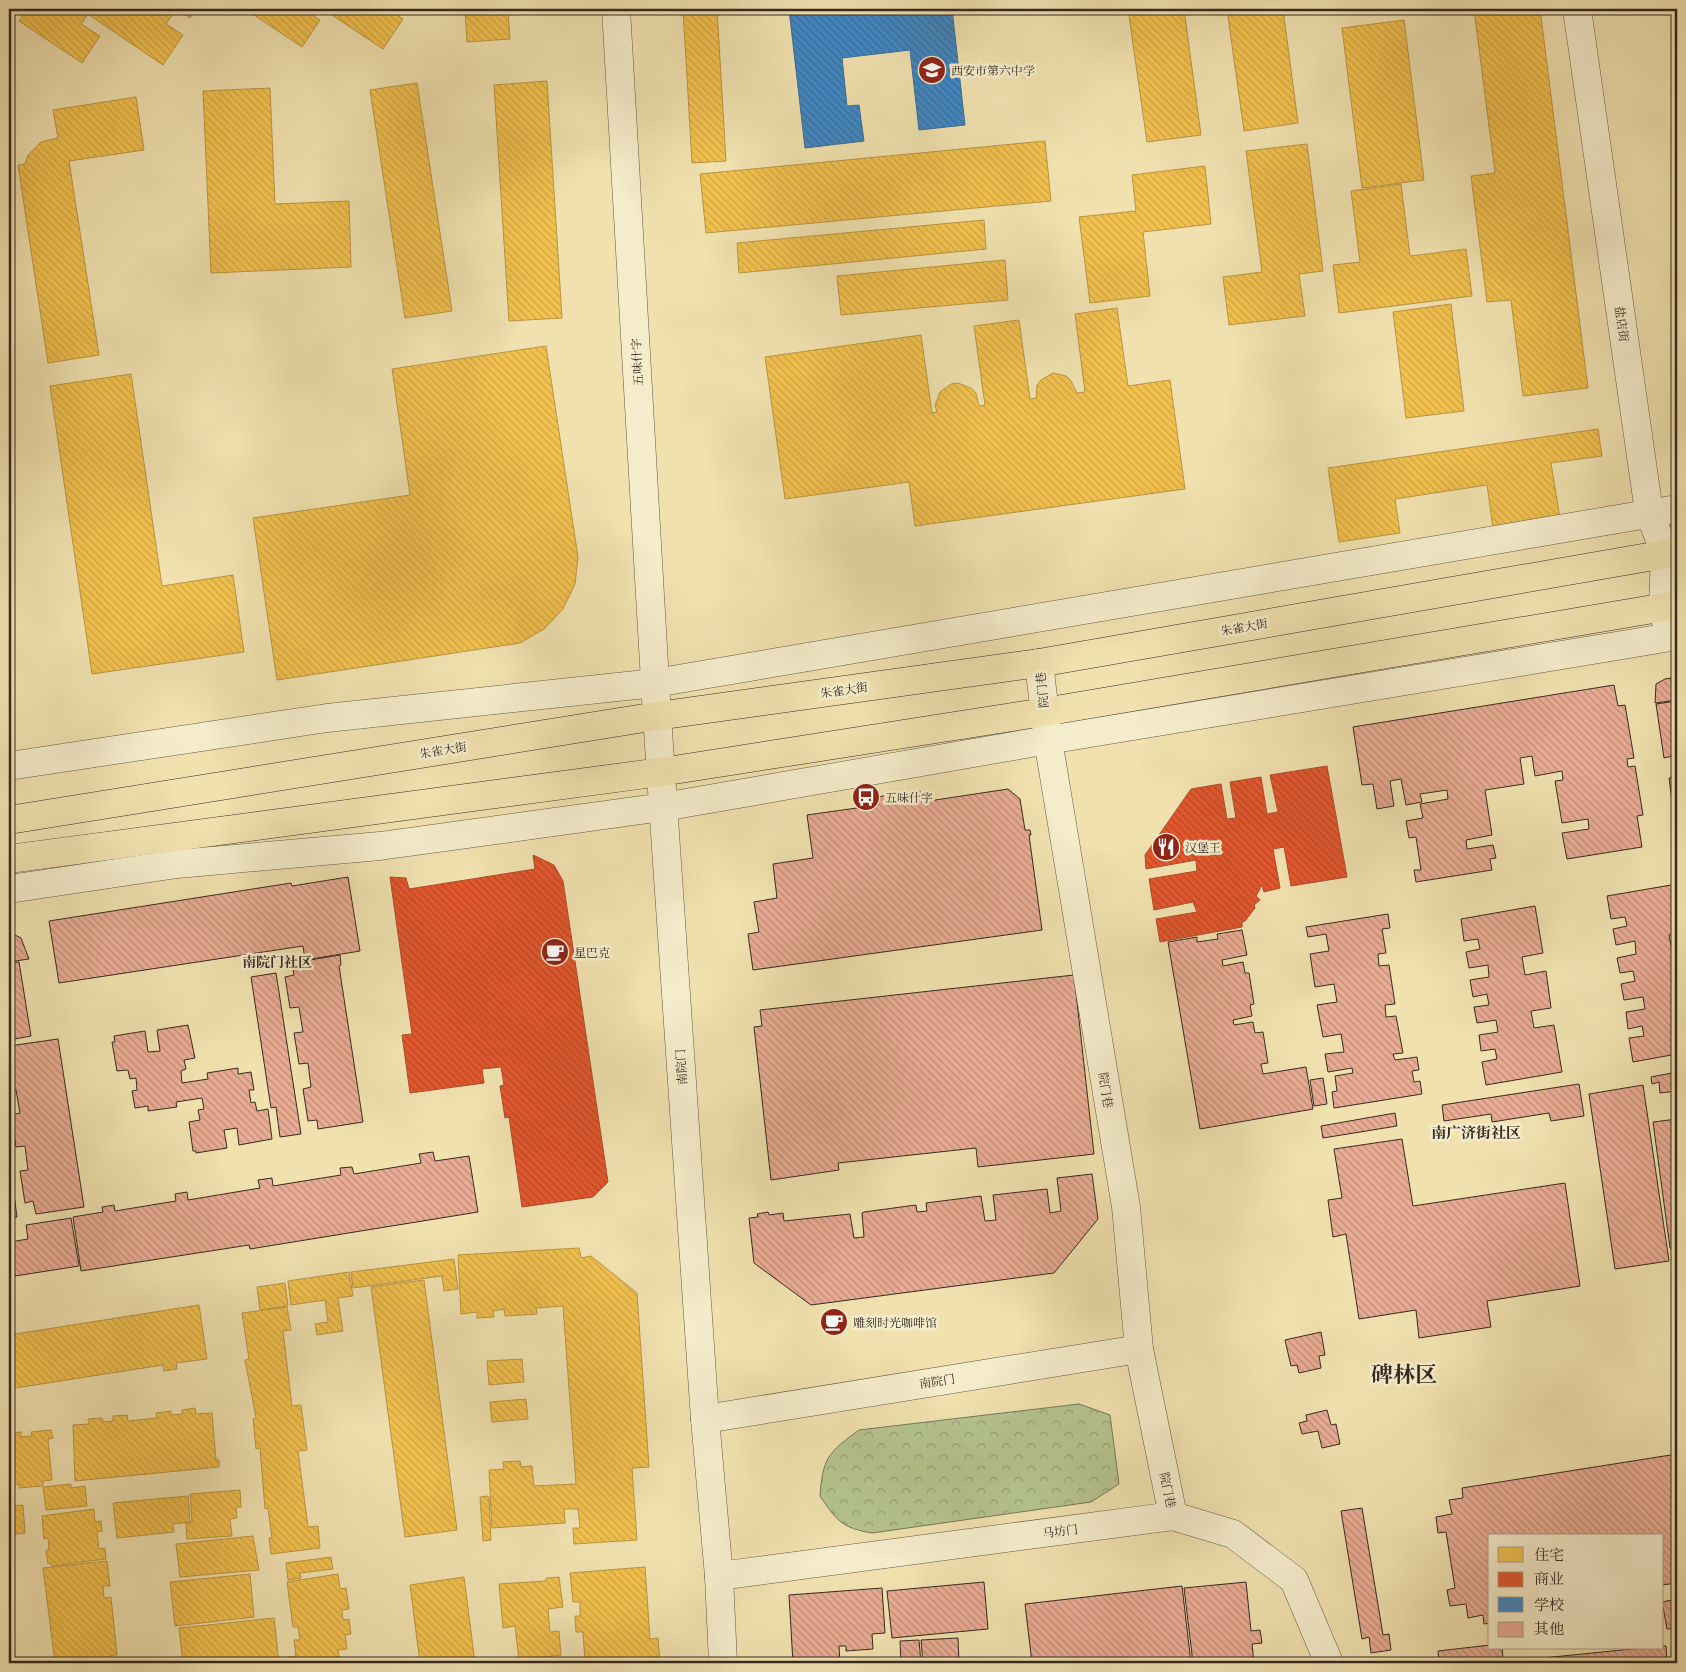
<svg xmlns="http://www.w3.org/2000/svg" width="1686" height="1672" font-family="'Libre Caslon Text','Noto Serif SC',serif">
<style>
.park{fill:url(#park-crowns);stroke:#767758}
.homes{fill:url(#homes-back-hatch);stroke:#ba9441}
.shops{fill:url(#shops-back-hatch);stroke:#b04a2a}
.schools{fill:url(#schools-back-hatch);stroke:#3d6c94}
.building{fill:url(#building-back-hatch);stroke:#372a22}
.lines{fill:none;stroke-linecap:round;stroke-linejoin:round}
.minor-casing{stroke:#655845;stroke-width:29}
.major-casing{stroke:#372a22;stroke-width:29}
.minor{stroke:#f5eccb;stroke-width:28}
.major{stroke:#f0e1af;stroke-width:28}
.labels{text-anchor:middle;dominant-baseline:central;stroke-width:5;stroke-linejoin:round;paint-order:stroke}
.poi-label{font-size:12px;fill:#372a22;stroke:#f5eccb;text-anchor:start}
.street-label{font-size:12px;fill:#372a22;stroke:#f5eccb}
.neighbourhood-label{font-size:14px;font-weight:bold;fill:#372a22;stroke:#f5eccb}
.quarter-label{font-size:15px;font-weight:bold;fill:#372a22;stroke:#f5eccb}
.town-label{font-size:22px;font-weight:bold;fill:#372a22;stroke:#f5eccb}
</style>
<defs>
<pattern id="park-crowns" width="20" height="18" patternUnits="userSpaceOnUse" patternTransform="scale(1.25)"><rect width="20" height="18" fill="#b5c48f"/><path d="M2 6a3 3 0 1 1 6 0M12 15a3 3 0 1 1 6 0" fill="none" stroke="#949f74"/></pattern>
<pattern id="homes-back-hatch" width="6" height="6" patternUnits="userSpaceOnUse" patternTransform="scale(1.25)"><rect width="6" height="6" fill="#f2c14e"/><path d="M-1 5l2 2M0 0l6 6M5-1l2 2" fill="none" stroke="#d0a644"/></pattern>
<pattern id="shops-back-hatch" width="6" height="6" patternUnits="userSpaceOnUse" patternTransform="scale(1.25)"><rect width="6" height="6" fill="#e4572e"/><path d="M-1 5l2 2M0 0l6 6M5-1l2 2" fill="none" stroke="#ba4827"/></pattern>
<pattern id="schools-back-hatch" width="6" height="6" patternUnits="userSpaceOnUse" patternTransform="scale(1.25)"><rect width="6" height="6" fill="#3f88c5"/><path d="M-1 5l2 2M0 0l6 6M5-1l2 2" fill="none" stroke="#366fa0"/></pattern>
<pattern id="building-back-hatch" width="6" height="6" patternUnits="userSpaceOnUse" patternTransform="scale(1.25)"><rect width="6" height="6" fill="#e9ac94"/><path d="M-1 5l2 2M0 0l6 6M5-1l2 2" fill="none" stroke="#be8c78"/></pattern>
</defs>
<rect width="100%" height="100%" fill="#f0e1af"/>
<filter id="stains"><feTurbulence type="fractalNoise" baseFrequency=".004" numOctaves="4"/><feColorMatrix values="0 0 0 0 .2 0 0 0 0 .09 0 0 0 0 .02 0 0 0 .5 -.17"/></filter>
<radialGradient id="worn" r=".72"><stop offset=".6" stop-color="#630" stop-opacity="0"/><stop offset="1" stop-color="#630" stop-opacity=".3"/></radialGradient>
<path class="park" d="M 1079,1404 L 1110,1415 L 1119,1484 L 1091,1502 L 872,1533 C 842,1528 837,1521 820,1496 C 823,1457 828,1453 859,1430 Z"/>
<g class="homes">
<polygon points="27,9 176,9 166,24 183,35 163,65 88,14 81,24 100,36 82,63 19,21"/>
<polygon points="177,9 196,9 190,18"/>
<polygon points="245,9 303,9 320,20 302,47"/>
<polygon points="323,9 388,9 403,19 383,49"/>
<polygon points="465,9 508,9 510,39 467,42"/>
<polygon points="683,9 717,9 726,161 692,163"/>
<polygon points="1128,9 1184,9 1201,135 1147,142"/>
<polygon points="1227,9 1283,9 1298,123 1244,131"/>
<polygon points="1474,9 1540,9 1588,388 1523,396 1511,300 1487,302 1471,176 1495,173"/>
<polygon points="1404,20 1424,180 1362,188 1342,28"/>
<polygon points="547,81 562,318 509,321 494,85"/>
<polygon points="417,83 452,311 405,318 370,90"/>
<polygon points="270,88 275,204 349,201 351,267 211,273 203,91"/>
<polygon points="136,97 144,150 69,161 99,355 48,363 18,165 25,164 28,155 41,142 58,138 53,110"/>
<polygon points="1045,141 1051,201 706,233 700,174"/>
<polygon points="1307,144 1323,271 1299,274 1305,316 1229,325 1223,277 1262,272 1246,151"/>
<polygon points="1205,166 1211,224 1143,232 1150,296 1090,303 1079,217 1136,211 1132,175"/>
<polygon points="1401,184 1410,256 1466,249 1472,296 1339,313 1333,265 1360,262 1351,191"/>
<polygon points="984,220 986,249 739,273 737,243"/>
<polygon points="1005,260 1008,300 841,315 837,276"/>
<polygon points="1451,304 1464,411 1406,418 1393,312"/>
<polygon points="1117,308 1128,386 1170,380 1185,489 915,526 909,482 785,499 765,357 921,335 932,413 937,412 935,405 940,392 951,384 958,383 971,388 976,393 979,406 985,405 974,326 1019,320 1030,399 1036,398 1037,385 1041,380 1053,373 1066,376 1071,381 1077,393 1085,392 1075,314"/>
<polygon points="546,346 578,557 575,584 563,609 544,629 520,643 277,680 253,518 410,495 392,369"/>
<polygon points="131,374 162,586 233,575 244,652 92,674 50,386"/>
<polygon points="1598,429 1602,456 1551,463 1560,518 1493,528 1487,485 1395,499 1400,533 1339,542 1328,468"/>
<polygon points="579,1248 581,1258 591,1256 637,1293 649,1467 632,1468 637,1540 574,1544 573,1528 580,1528 578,1509 564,1509 565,1523 492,1528 489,1470 504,1469 503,1462 520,1461 521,1467 532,1466 534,1486 576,1484 563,1306 536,1308 537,1314 505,1316 504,1309 493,1311 494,1317 477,1318 477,1312 461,1314 458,1255"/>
<polygon points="454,1259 458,1289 444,1291 442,1276 353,1288 351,1272"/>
<polygon points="349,1272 353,1296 338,1298 343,1331 317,1335 315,1324 328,1322 325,1300 291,1305 288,1281"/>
<polygon points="424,1280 457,1530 405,1537 371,1287"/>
<polygon points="285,1283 288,1306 260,1310 257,1287"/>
<polygon points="199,1305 207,1359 176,1363 177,1369 164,1371 163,1365 9,1389 9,1335"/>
<polygon points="287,1307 291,1330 283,1331 292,1406 301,1405 307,1450 298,1451 308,1527 318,1526 320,1548 271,1554 269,1538 272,1538 268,1508 265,1509 260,1448 256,1449 253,1419 256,1418 245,1360 249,1359 242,1313"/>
<polygon points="522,1359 524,1382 489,1385 487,1361"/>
<polygon points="526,1399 528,1419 492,1422 490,1402"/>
<polygon points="195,1408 196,1414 212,1413 216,1460 219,1460 219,1467 75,1481 73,1425 89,1424 88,1419 102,1418 103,1422 113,1421 113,1416 127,1415 128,1421 157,1418 156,1413 171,1411 171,1415 182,1414 182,1410"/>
<polygon points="51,1430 53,1438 48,1439 52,1480 43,1481 43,1486 19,1488 19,1484 9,1485 9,1433 21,1432 21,1437 32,1436 31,1432"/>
<polygon points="71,1484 71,1488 85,1486 87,1506 46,1510 43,1487"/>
<polygon points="240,1490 241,1507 236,1507 237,1518 230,1519 232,1536 187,1539 186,1523 192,1522 190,1494"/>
<polygon points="188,1496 190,1522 173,1524 174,1532 117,1538 113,1503"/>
<polygon points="486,1496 489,1497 491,1540 483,1541 480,1497"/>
<polygon points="23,1505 25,1533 9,1535 9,1506"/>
<polygon points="94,1509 95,1522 101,1521 102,1531 97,1532 99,1549 105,1548 106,1559 52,1566 51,1563 48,1564 46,1550 49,1550 48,1538 44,1539 42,1516"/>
<polygon points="253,1536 259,1570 180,1577 176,1544"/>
<polygon points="331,1557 333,1569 300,1573 301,1578 288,1580 286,1563"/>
<polygon points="107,1561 110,1586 103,1586 104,1598 111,1597 117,1655 111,1655 112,1663 55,1663 43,1568"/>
<polygon points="645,1567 650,1639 658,1638 660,1663 585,1663 583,1632 576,1632 575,1616 580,1616 580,1602 573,1602 570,1573"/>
<polygon points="250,1574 254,1617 175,1626 170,1582"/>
<polygon points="338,1574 340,1589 346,1588 349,1609 342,1610 343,1620 349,1619 351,1634 345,1635 347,1649 338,1650 340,1663 288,1663 287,1657 296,1656 294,1640 300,1640 298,1627 293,1627 287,1582"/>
<polygon points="464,1577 475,1663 420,1663 410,1585"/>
<polygon points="559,1577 563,1607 548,1609 550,1632 559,1631 561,1655 519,1660 515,1626 503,1628 499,1584 546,1581 546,1578"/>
<polygon points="274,1618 279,1663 183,1663 179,1628"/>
</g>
<g class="shops">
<polygon points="1327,766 1347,877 1291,886 1284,847 1273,849 1280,888 1264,892 1262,885 1256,896 1260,900 1254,905 1255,908 1245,921 1242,922 1242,927 1160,942 1156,919 1197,912 1193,902 1154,910 1149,879 1197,871 1196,860 1146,869 1145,855 1191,789 1221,784 1227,819 1236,818 1230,782 1261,777 1267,814 1278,812 1270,775"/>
<polygon points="533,855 554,865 563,881 608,1182 593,1197 522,1207 509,1117 505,1118 500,1086 504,1085 501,1067 482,1069 484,1083 410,1093 402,1035 412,1034 390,877 406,878 409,889 535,869"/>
</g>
<polygon class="schools" points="789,9 836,9 837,16 902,9 952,9 965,125 919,130 910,50 842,58 847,106 859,105 864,141 805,148"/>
<g class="building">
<polygon points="1677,677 1677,700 1655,703 1656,684 1665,679"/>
<polygon points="1614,685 1618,706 1625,705 1634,758 1627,759 1628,767 1635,766 1643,815 1637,816 1642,847 1567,859 1562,833 1589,829 1588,819 1562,823 1555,781 1563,780 1562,771 1535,776 1532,756 1520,758 1524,784 1485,790 1492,835 1466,840 1467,849 1493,845 1496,858 1490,859 1492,870 1416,882 1414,870 1421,870 1416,837 1409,838 1406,821 1423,818 1420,804 1448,799 1447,790 1420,794 1422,802 1406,805 1401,779 1390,781 1394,806 1377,809 1373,784 1362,785 1353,727"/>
<polygon points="1677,701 1677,755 1664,758 1656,704"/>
<polygon points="1677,777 1677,823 1675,824 1669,778"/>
<polygon points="1008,789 1020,799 1025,830 1030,830 1031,835 1029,835 1042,930 753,970 748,934 759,932 754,902 777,898 773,864 813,858 807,815 878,805 877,797 920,791 922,802"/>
<polygon points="348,877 360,951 305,960 303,946 59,983 49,921 291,883 292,886"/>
<polygon points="1677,884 1677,933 1669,935 1672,951 1677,951 1677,1054 1633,1062 1629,1038 1644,1036 1642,1026 1628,1029 1626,1012 1645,1009 1643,997 1624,1000 1621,984 1635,981 1633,971 1620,973 1617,958 1636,954 1635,941 1616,945 1613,929 1627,926 1625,917 1611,919 1607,896"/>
<polygon points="1535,906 1543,953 1522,957 1525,975 1546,971 1551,1008 1531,1011 1534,1028 1554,1025 1562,1072 1486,1085 1482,1062 1497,1059 1495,1049 1481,1051 1479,1035 1498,1032 1496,1020 1477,1023 1474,1007 1489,1005 1487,994 1473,997 1470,980 1489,977 1488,965 1469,968 1466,952 1480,949 1478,939 1464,941 1461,919"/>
<polygon points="1388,914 1390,928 1382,929 1386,953 1378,954 1379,966 1389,965 1395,1004 1385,1005 1386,1017 1396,1016 1403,1053 1393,1054 1395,1060 1417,1057 1419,1070 1412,1071 1414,1082 1420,1081 1422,1094 1334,1108 1332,1092 1337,1091 1335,1076 1353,1073 1352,1068 1328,1072 1325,1054 1344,1052 1341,1034 1323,1037 1317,1005 1337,1002 1334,984 1315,987 1310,954 1329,951 1326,934 1308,937 1306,927"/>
<polygon points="1242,930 1247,955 1222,960 1223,966 1243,962 1245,973 1249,973 1254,1004 1250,1005 1252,1016 1233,1020 1234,1025 1253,1022 1255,1033 1263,1032 1268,1063 1261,1064 1263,1074 1306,1067 1313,1109 1200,1129 1168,942 1197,937 1197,942 1218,939 1217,934"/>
<polygon points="9,932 21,938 29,959 9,962"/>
<polygon points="340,955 341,965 339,966 363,1122 318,1129 317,1120 308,1121 303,1089 311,1087 308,1063 299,1064 294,1033 303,1032 299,1007 290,1008 285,977 294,975 292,963"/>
<polygon points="19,962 31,1036 9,1040 9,963"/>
<polygon points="276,973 301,1134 280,1137 276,1107 271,1108 251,977"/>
<polygon points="1074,975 1094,1154 978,1167 976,1148 838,1163 839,1170 771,1180 754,1027 762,1026 760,1010"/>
<polygon points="188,1025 195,1058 184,1060 186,1069 181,1071 182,1083 208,1079 207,1073 238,1068 238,1074 251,1072 254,1090 249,1090 251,1103 255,1102 257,1111 268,1109 272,1139 239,1145 237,1128 224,1130 227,1148 196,1153 196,1151 193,1151 189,1122 200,1120 198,1110 204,1109 202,1098 176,1102 177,1107 148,1111 148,1106 135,1108 132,1091 137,1090 136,1078 130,1079 128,1070 117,1071 112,1042 115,1042 114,1036 145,1031 148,1052 160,1051 157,1030"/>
<polygon points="58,1039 84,1207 36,1214 33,1201 25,1203 20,1171 28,1170 25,1146 16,1147 11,1115 20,1113 16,1090 9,1091 9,1059 11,1059 9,1046"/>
<polygon points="1677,1072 1677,1091 1660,1093 1659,1082 1652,1084 1651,1077"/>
<polygon points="1323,1078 1327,1104 1314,1106 1310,1080"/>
<polygon points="1579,1084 1584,1116 1551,1121 1549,1113 1492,1122 1491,1114 1444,1121 1442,1105"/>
<polygon points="1643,1085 1669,1261 1615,1269 1589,1094"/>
<polygon points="1395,1113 1397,1126 1323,1138 1321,1126"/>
<polygon points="1677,1119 1677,1247 1670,1248 1653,1122"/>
<polygon points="1402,1139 1413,1206 1565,1183 1580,1286 1487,1301 1491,1327 1419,1338 1416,1310 1359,1319 1346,1234 1333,1237 1328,1200 1342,1198 1334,1149"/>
<polygon points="433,1152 435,1161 469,1156 478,1212 250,1249 249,1245 81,1271 73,1217 103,1212 102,1207 114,1205 115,1211 176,1201 175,1194 187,1192 188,1200 260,1188 258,1180 272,1178 273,1186 341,1175 340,1168 352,1167 354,1174 421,1163 419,1154"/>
<polygon points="9,1158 17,1217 9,1218"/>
<polygon points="1092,1174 1098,1219 1054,1273 811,1305 754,1263 749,1218 758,1217 757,1214 768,1212 769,1215 783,1213 784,1221 850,1214 854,1238 864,1237 862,1213 864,1212 916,1205 917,1212 927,1211 926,1203 981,1196 985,1221 996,1220 993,1195 1047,1189 1050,1213 1061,1211 1057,1178"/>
<polygon points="71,1218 79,1266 15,1276 10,1242 28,1239 26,1225"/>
<polygon points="1321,1332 1325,1355 1319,1356 1321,1368 1299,1373 1297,1365 1291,1366 1285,1340"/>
<polygon points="1327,1410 1331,1425 1336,1424 1340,1444 1322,1448 1318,1431 1302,1434 1299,1423 1307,1421 1306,1415"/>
<polygon points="1677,1454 1677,1583 1662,1585 1662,1536 1490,1536 1490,1623 1484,1624 1483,1615 1468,1618 1466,1604 1450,1606 1447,1590 1455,1588 1446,1532 1438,1533 1436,1517 1452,1514 1449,1500 1463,1498 1462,1488"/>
<polygon points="1362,1508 1383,1635 1389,1634 1391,1650 1371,1653 1369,1637 1362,1639 1341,1511"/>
<polygon points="984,1582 988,1629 892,1638 887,1591"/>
<polygon points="1246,1582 1251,1631 1260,1630 1262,1643 1252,1644 1254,1663 1193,1663 1184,1588"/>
<polygon points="1182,1586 1191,1663 1032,1663 1025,1604"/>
<polygon points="882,1588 885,1633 872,1634 873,1649 846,1651 846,1646 839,1646 840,1663 793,1663 789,1595"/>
<polygon points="1677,1599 1677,1628 1667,1629 1662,1602"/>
<polygon points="958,1638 959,1663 923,1663 921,1640"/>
<polygon points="919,1640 921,1663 901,1663 900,1641"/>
<polygon points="1490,1645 1490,1648 1502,1648 1503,1658 1439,1663 1438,1651"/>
<polygon points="1662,1646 1666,1646 1667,1663 1493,1663 1642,1648 1662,1648"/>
</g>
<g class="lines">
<g class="minor-casing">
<g id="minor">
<polyline points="616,9 657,716 705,1419 719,1576 723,1663"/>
<polyline points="1577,9 1649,512 1665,553 1663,607 1668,631"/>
<polyline points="1039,663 1048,740 1126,1207 1139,1349 1173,1516"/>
<polyline points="9,766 327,718 655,683 1677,509"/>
<polyline points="9,889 177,864 380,846 663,807 1048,740 1677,636"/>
<polyline points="705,1419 1139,1349"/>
<polyline points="719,1576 1173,1516 1233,1534 1294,1580 1329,1663"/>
</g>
</g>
<g class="major-casing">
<g id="major">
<polyline points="9,820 657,716 1039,663 1677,552"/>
<polyline points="9,859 661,772 1044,712 1677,605"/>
</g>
</g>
<use href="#minor" class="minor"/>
<use href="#major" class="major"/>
</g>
<defs>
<g id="school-disc" transform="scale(1.4375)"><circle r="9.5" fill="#8f2418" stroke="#f5eccb"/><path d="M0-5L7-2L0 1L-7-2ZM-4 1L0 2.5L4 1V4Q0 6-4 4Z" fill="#fff"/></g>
<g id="bus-disc" transform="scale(1.4375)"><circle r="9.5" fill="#8f2418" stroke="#f5eccb"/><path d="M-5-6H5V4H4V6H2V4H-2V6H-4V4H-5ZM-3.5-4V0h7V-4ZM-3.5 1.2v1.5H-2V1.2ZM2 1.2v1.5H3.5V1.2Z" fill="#fff"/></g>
<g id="restaurant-disc" transform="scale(1.4375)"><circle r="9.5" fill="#8f2418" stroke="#f5eccb"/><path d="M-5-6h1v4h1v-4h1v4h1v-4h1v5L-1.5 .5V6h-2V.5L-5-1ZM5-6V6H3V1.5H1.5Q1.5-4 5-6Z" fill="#fff"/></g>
<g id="cafe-disc" transform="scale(1.4375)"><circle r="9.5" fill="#8f2418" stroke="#f5eccb"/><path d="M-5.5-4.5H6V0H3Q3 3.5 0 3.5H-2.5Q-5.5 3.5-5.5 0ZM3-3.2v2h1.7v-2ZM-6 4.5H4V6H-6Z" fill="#fff"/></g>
</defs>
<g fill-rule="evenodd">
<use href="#school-disc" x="932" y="70"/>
<use href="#bus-disc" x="866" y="797"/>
<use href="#restaurant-disc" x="1166" y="847"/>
<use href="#cafe-disc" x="555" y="952"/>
<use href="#cafe-disc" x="834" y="1322"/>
</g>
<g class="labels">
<g class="poi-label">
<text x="951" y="70">西安市第六中学</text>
<text x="885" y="797">五味什字</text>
<text x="1185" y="847">汉堡王</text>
<text x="574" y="952">星巴克</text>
<text x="853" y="1322">雕刻时光咖啡馆</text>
</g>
<g class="street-label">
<text transform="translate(1622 324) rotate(82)">盐店街</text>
<text transform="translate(637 362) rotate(-93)">五味什字</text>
<text transform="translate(1244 627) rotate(-10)">朱雀大街</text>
<text transform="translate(844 690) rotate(-8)">朱雀大街</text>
<text transform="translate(1042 690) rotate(-96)">院门巷</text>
<text transform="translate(443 750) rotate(-9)">朱雀大街</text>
<text transform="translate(681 1067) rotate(-94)">南院门</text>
<text transform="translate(1106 1090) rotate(81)">院门巷</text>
<text transform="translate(937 1381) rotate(-9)">南院门</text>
<text transform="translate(1168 1490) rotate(78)">院门巷</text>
<text transform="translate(1060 1531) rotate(-7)">马坊门</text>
</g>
<g class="neighbourhood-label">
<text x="277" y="962">南院门社区</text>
</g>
<g class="quarter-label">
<text x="1476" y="1132">南广济街社区</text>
</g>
<g class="town-label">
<text x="1404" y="1374">碑林区</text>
</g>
</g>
<rect width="1686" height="1672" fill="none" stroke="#f0e1af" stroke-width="30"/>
<rect x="10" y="10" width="1666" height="1652" fill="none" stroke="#372a22" stroke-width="2.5"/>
<rect x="15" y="15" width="1656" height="1642" fill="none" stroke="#372a22"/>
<rect x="1488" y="1534" width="175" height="115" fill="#f5eccb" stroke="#a99e87"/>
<rect x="1498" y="1547" width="25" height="15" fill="#f2c14e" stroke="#a99e87"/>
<text x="1534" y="1560" font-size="15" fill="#372a22">住宅</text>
<rect x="1498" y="1572" width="25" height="15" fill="#e4572e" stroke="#a99e87"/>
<text x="1534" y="1584" font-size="15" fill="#372a22">商业</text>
<rect x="1498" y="1597" width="25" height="15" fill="#3f88c5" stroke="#a99e87"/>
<text x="1534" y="1610" font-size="15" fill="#372a22">学校</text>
<rect x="1498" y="1622" width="25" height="15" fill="#e9ac94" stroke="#a99e87"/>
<text x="1534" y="1634" font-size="15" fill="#372a22">其他</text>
<rect width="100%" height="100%" filter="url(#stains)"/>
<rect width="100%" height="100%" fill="url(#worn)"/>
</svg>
